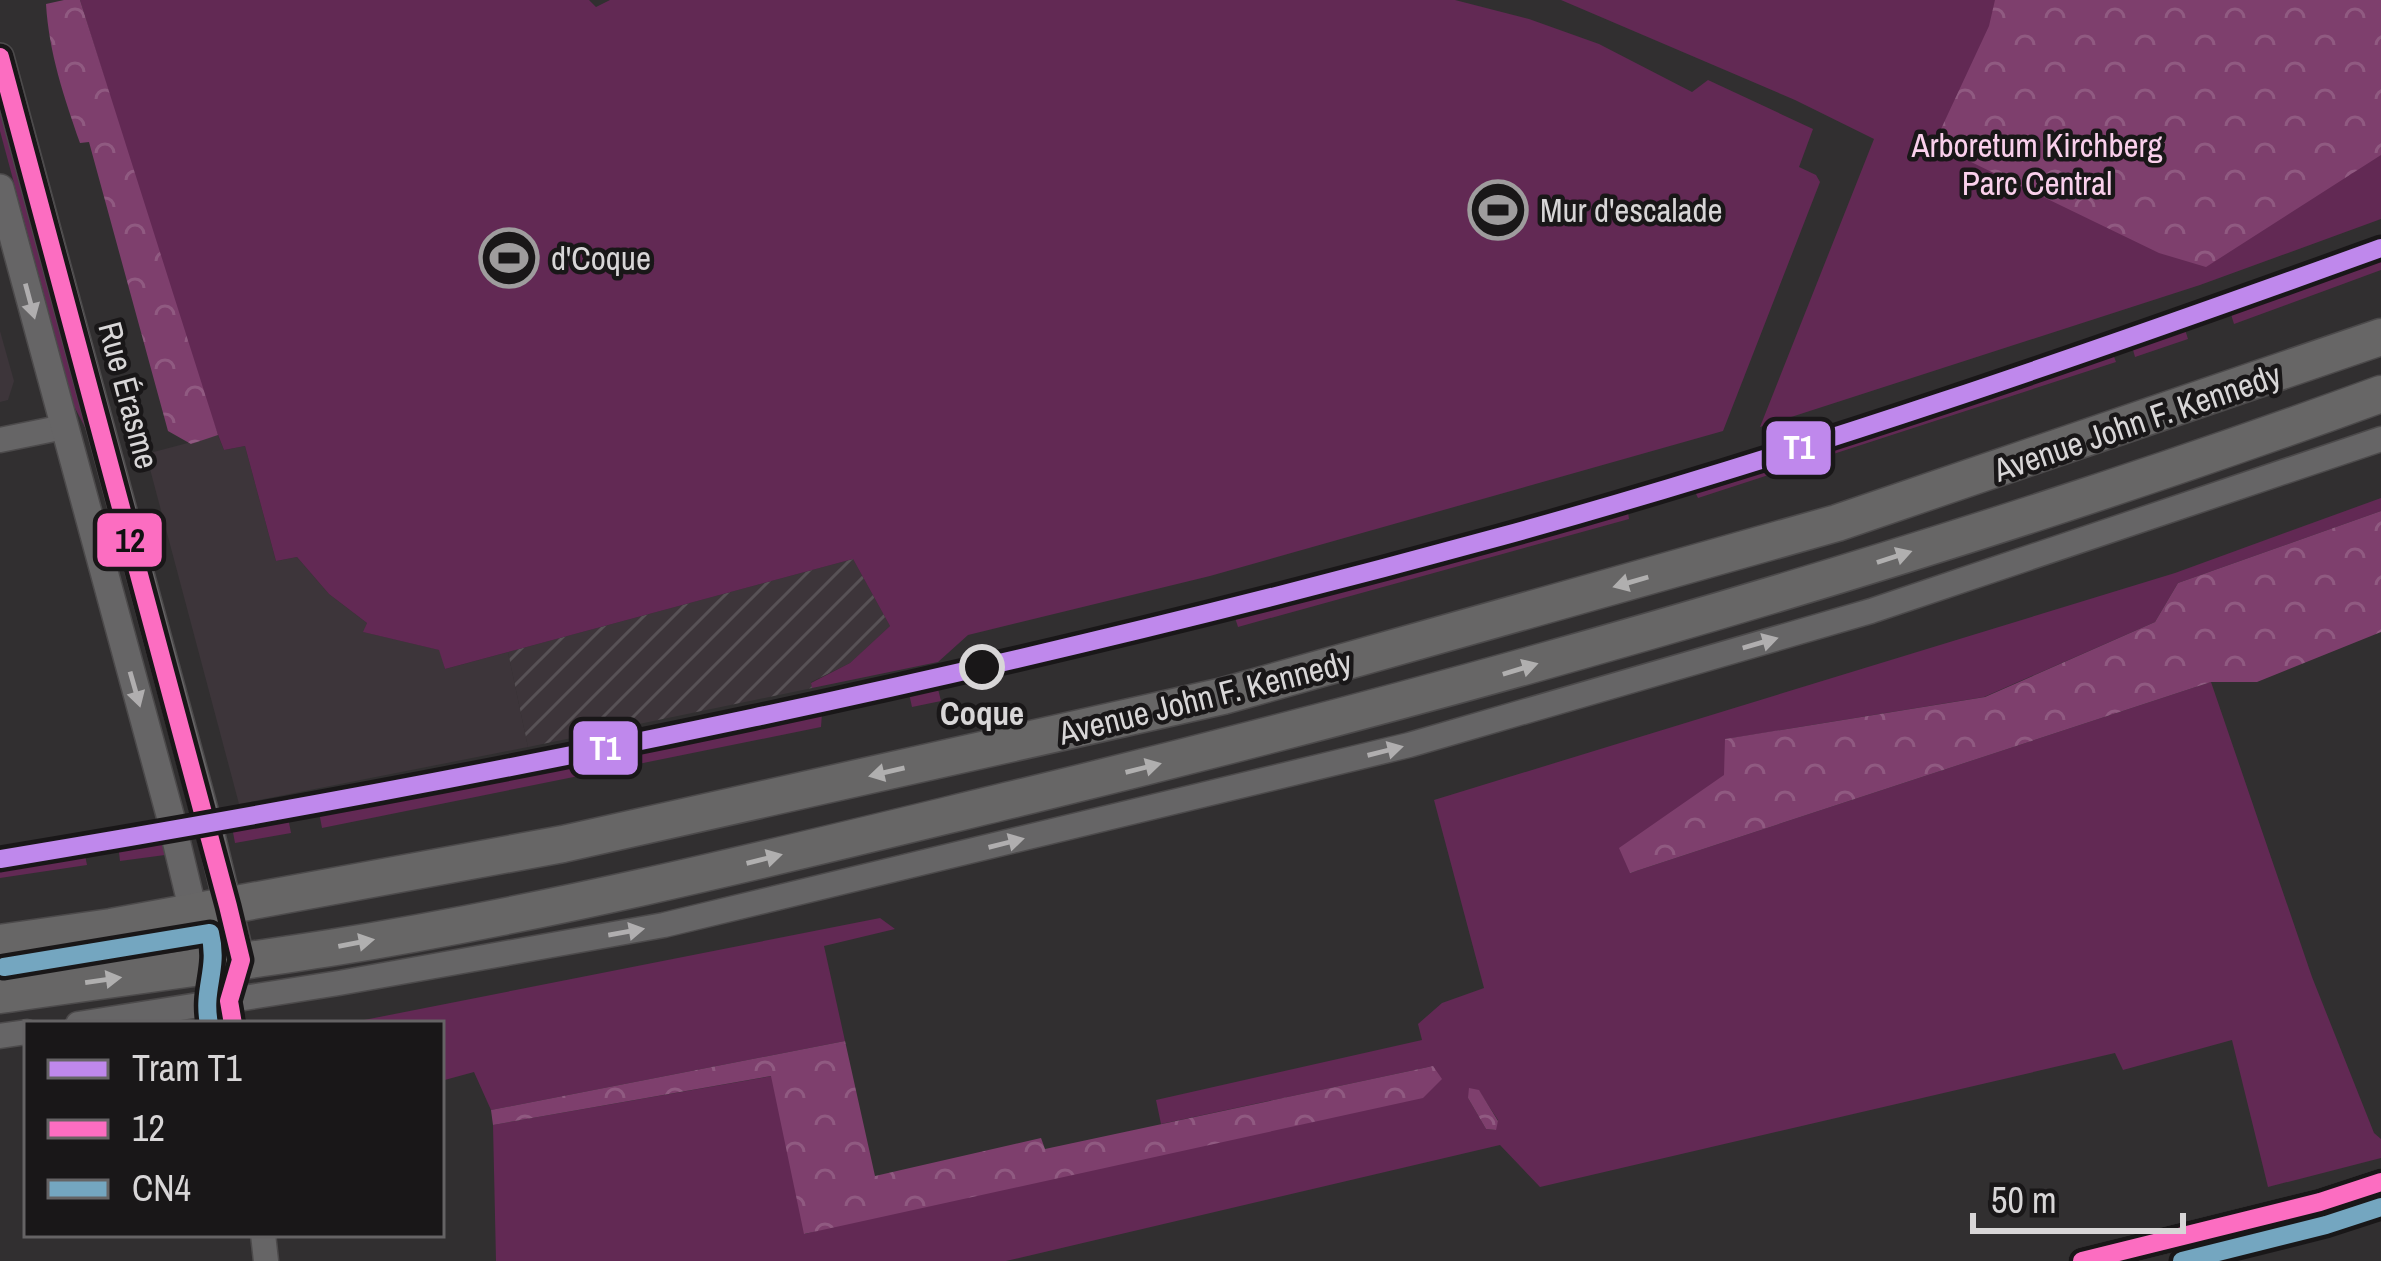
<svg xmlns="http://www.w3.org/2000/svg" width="2381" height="1261" font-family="'Archivo Narrow',sans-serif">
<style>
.built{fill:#3d353a}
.industrial{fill:url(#industrial-furrows)}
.green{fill:#622954;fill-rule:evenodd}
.forest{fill:url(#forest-crowns)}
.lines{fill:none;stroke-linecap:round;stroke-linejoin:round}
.minor-casing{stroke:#4c4a4b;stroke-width:27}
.tertiary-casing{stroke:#4c4a4b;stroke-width:30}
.primary-casing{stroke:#4c4a4b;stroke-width:39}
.minor{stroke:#666566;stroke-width:24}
.tertiary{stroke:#666566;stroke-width:27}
.primary{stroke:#676666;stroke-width:36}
.bus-1-casing{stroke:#191718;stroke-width:27}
.bus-2-casing{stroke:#191718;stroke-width:27}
.bus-1{stroke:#fc6dc1;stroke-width:18}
.bus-2{stroke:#74a6c0;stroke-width:18}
.tram-1-casing{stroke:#191718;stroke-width:27}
.tram-1{stroke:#bf88ec;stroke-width:18}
.oneway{fill:#b0aeaf}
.oneway2{fill:#b0afaf}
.stop-dot{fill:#191718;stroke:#d8d6d7;stroke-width:6}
.labels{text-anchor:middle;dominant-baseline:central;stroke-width:9;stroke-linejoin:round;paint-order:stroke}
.park-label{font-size:33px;fill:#fad0ec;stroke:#191718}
.poi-label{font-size:33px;fill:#d8d6d7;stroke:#191718;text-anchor:start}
.street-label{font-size:33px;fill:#d8d6d7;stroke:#191718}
.stop-label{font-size:33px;font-weight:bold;fill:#d8d6d7;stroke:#191718}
.line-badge{stroke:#191718;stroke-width:4.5}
.badge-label{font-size:33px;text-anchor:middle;font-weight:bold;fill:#fff}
.pale-badge-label{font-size:33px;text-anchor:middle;font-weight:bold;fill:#111}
</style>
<defs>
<pattern id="industrial-furrows" width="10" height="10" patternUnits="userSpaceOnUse" patternTransform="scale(3)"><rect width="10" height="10" fill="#3d353a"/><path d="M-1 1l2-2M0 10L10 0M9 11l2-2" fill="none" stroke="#585256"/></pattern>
<pattern id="forest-crowns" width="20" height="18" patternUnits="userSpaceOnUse" patternTransform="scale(3)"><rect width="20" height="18" fill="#7e3f6d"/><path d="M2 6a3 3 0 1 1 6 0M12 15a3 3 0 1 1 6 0" fill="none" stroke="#905a81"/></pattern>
</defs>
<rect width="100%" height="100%" fill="#312f30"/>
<g class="built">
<polygon points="0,331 14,381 8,400 0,402"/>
<polygon points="218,435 224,450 245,446 276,561 297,557 329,594 367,623 364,632 440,650 445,669 508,652 528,747 239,804 146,454"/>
</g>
<polygon class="industrial" points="853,559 890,626 850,663 811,682 812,688 528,747 508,652"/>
<g class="green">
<polygon points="80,0 589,0 596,7 610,0 1455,0 1529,19 1599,44 1692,92 1708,80 1813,129 1799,167 1816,175 1820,182 1723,431 1210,576 968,635 938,662 812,688 811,683 850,663 890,626 853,559 445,669 439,650 363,632 367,623 329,594 297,557 276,561 245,446 224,450 202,394"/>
<polygon points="1561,0 2381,0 2381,219 2200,285 1760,427 1874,139 1795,100"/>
<polygon points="0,87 91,439 74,406 0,131"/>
<polygon points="2381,243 2381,270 2234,324 2226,298"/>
<polygon points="2180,314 2188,339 2135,357 2128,332"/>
<polygon points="2107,338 2116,362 1698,498 1687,475"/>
<polygon points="1625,492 1629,519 1238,627 1230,602"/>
<path d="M 2381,498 L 2381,511 L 2178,583 L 2155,622 L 1984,697 L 1726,739 L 1725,775 L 1630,873 L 2211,682 L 2312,977 L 2374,1133 L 2381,1139 L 2381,1158 L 2268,1187 L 2232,1040 L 2123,1070 L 2115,1053 L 1540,1187 L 1500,1145 L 1006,1261 L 496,1261 L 493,1125 L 772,1076 L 805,1234 L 1433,1066 L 1161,1124 L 1156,1100 L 1422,1040 L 1418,1024 L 1442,1003 L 1484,988 L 1434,800 L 2175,573 ZM 1479,1091 L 1498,1120 L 1495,1130 L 1486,1129 L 1468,1098 Z"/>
<polygon points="934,673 941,701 912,707 906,680"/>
<polygon points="823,699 821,727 322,828 317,801"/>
<polygon points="286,807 291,833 235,843 230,816"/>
<polygon points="159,828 165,855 120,861 117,835"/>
<polygon points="82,840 87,865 0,878 0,852"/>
<polygon points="880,918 895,929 824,946 845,1041 491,1110 474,1072 441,1081 441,1024 354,1022"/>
</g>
<g class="forest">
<path d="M 64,0 L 80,0 L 218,435 L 191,444 L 168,431 L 89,142 L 80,143 C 64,97 49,53 46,4 Z"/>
<polygon points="1995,0 2381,0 2381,155 2206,267 2159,253 1934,144 1989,26"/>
<polygon points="2381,511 2381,632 2257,682 2211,682 1630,873 1619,848 1724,775 1725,739 1985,697 2155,622 2178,583"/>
<polygon points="845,1041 875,1176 1041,1138 1045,1149 1433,1066 1442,1079 1423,1098 804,1234 771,1076 493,1125 491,1110"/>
<polygon points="1469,1088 1479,1090 1498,1121 1496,1130 1486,1129 1468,1098"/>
</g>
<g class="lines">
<g class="minor-casing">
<g id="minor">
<polyline points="0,440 64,427"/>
<polyline points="206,965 229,1001 233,1024"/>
<polyline points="78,1024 339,983 664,925 1409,745 1871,611 2381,439"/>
<polyline points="0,1036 27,1032"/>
<polyline points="263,1234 266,1261"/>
<polyline points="2082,1261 2320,1202 2381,1182"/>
</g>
</g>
<g class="tertiary-casing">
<g id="tertiary">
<polyline points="0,57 212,839 241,960"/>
<polyline points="0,188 170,815 206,965"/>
</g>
</g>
<g class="primary-casing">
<g id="primary">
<polyline points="0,943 111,927 563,844 1223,696 1837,523 2381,337"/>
<path d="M 0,995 C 110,979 221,965 330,948 C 567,910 799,851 1031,795 C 1487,684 1940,555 2381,394"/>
</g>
</g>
<use href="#minor" class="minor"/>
<use href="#tertiary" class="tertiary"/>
<use href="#primary" class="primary"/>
<g class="bus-1-casing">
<g id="bus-1">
<polyline points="0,57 228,906 241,960 229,1001 233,1024"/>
<polyline points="2082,1261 2320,1202 2381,1182"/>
</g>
</g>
<g class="bus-2-casing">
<g id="bus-2">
<path d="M 4,967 L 210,933 C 219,970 202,988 209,1024"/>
<polyline points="2182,1261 2326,1225 2381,1207"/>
</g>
</g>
<use href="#bus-1" class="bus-1"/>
<use href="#bus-2" class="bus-2"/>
<g class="tram-1-casing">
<path id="tram-1" d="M 0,859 C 507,775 1003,673 1499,537 C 1798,455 2090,353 2381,248"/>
</g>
<use href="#tram-1" class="tram-1"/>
</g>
<defs><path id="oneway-solid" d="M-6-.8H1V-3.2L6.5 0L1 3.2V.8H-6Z" transform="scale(3)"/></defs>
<g class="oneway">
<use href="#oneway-solid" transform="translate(30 301) rotate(75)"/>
<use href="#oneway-solid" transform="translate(1760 643) rotate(-16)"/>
<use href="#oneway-solid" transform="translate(135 689) rotate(74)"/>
<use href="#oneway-solid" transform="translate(1385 751) rotate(-14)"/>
<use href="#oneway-solid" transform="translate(1006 843) rotate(-14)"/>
<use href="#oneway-solid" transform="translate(626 932) rotate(-10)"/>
</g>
<g class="oneway2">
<use href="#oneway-solid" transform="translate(1894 557) rotate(-18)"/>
<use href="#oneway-solid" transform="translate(1631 582) rotate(164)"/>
<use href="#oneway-solid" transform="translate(1520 669) rotate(-17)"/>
<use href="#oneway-solid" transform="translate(1143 768) rotate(-14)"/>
<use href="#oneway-solid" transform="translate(887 772) rotate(167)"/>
<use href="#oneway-solid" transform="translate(764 859) rotate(-14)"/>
<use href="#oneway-solid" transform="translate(356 943) rotate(-11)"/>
<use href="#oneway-solid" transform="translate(103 980) rotate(-8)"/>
</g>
<defs>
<g id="stadium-ring" transform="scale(3)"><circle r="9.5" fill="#191718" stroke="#9e9c9d" stroke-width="1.5"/><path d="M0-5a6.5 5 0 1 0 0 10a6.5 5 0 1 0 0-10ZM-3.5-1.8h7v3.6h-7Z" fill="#9e9c9d"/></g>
</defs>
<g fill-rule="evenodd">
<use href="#stadium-ring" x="1498" y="210"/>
<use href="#stadium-ring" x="509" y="258"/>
</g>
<circle class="stop-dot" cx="982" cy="667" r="20"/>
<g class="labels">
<g class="park-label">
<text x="2037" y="145">Arboretum Kirchberg<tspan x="2037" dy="38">Parc Central</tspan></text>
</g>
<g class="poi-label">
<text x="1540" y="210">Mur d'escalade</text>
<text x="551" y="258">d'Coque</text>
</g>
<g class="street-label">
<text transform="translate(129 395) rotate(75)">Rue Érasme</text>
<text transform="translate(2137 422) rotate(-19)">Avenue John F. Kennedy</text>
<text transform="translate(1205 697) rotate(-14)">Avenue John F. Kennedy</text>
</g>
<g class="stop-label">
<text x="982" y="713">Coque</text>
</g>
</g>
<g class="line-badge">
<rect x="1764" y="419" width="69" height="58" rx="12" fill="#bf88ec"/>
<rect x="95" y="511" width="69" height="58" rx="12" fill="#fc6dc1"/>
<rect x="571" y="719" width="69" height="58" rx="12" fill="#bf88ec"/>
</g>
<g class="badge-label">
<text x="1799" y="459">T1</text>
<text x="605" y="760">T1</text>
</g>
<g class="pale-badge-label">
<text x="130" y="552">12</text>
</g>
<rect x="24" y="1021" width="420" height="216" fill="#191718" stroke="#656364" stroke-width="3"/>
<rect x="48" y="1060" width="60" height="18" fill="#bf88ec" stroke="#656364" stroke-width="3"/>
<text x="132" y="1081" font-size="36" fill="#d8d6d7">Tram T1</text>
<rect x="48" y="1120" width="60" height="18" fill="#fc6dc1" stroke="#656364" stroke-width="3"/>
<text x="132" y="1141" font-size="36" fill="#d8d6d7">12</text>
<rect x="48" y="1180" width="60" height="18" fill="#74a6c0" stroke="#656364" stroke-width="3"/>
<text x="132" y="1201" font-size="36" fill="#d8d6d7">CN4</text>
<path d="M1973 1213v18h210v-18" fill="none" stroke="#d8d6d7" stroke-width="6"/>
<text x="1991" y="1213" font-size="36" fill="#d8d6d7" stroke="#191718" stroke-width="9" paint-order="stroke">50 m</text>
</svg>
